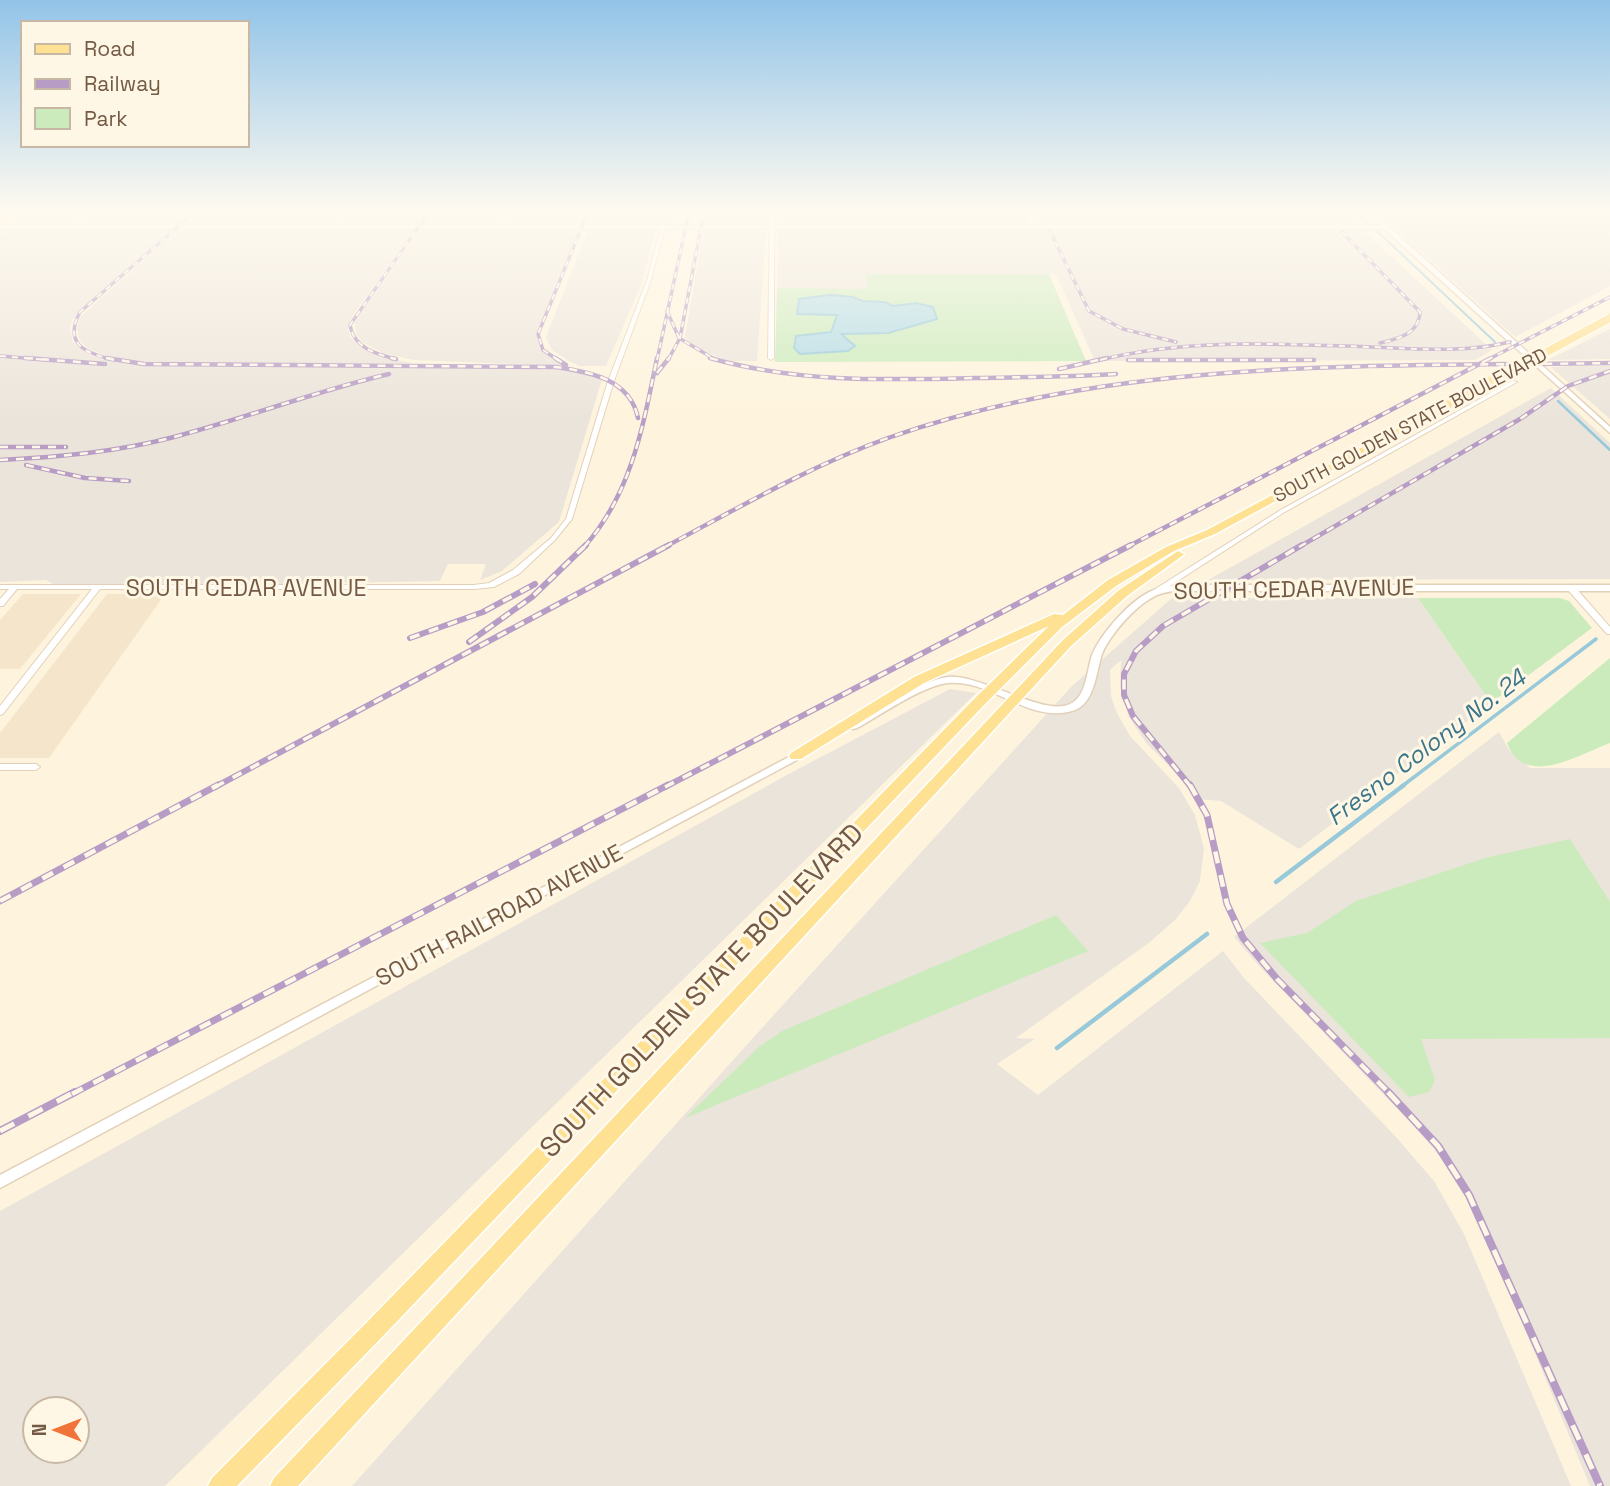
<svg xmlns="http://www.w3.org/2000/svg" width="1610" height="1486" font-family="'Space Grotesk',sans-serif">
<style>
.residential{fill:#f5e6cb}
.industrial{fill:#ebe4da;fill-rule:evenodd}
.green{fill:#cbebbc}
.water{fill:#b1dbe7;stroke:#97c9da;stroke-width:2}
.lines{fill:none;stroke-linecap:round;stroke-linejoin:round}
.stream-far3{stroke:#97c9da;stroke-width:2}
.stream-far2{stroke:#97c9da;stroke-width:2.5}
.stream-far1{stroke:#97c9da;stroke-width:3.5}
.stream{stroke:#97c9da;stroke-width:4.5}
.minor-casing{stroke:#e2d0b9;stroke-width:2}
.tertiary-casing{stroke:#e2d0b9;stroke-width:3}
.primary-casing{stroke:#fff;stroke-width:3}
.minor{fill:#fff;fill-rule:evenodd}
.tertiary{fill:#fff;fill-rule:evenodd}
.primary{fill:#ffe193;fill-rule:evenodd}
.rail-far4-casing{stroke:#b79dc6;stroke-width:3.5}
.rail-far3-casing{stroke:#b79dc6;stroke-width:4.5}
.rail-far2-casing{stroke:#b79dc6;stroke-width:6}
.rail-far1-casing{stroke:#b79dc6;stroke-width:7}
.rail-casing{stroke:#b79dc6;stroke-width:8}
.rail-far4{stroke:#fff7e5;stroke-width:2;stroke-dasharray:6;stroke-linecap:butt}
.rail-far3{stroke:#fff7e5;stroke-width:2.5;stroke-dasharray:8;stroke-linecap:butt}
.rail-far2{stroke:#fff7e5;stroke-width:3.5;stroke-dasharray:10;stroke-linecap:butt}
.rail-far1{stroke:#fff7e5;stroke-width:4.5;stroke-dasharray:12;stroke-linecap:butt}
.rail{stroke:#fff7e5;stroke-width:5;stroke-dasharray:16;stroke-linecap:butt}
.primary-bridge-far1-casing{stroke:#fff;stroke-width:10;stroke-linecap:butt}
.primary-bridge-casing{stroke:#fff;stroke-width:11;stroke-linecap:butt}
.primary-bridge-far1{stroke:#ffe193;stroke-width:8}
.primary-bridge{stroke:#ffe193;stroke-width:10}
.labels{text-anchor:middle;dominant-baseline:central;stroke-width:6;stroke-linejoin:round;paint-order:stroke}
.far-street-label{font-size:19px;fill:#745a45;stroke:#fff7e5}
.street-label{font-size:23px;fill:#745a45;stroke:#fff7e5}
.water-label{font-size:24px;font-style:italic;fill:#3d768a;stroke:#fff7e5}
.near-street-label{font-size:28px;fill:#745a45;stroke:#fff7e5}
</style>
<rect width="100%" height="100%" fill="#fef4dd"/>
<g class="residential">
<polygon points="23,594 81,594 20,669 0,669 0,620"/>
<polygon points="107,594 165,594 49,758 0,758 0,733"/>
</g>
<g class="industrial">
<polygon points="203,212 341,212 332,223 191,223"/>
<polygon points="354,212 502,212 497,222 492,223 345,223"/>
<polygon points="515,212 583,212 579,223 509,223"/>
<polygon points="596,212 677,212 674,223 591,223"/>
<polygon points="711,212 767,212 767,222 709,223"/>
<polygon points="781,212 1023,212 1028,223 789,223 781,221"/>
<polygon points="1345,212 1356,223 1046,223 1040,222 1036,212"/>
<polygon points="1610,212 1610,286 1515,337 1377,212"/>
<polygon points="26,213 26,212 85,212 70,222 20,223 18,218"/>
<polygon points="98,213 98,212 190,212 178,223 86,223"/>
<polygon points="10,229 172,230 72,320 70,329 73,342 88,354 102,359 162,366 522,366 563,369 602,379 559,522 502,571 480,580 486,564 448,564 440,581 227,585 53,584 46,580 0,582 0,233"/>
<polygon points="1362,229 1492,350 1475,360 1095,361 1056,274 866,274 868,289 777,289 779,231 783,230"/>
<polygon points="178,230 414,230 351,318 348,327 350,337 362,348 383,357 411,363 152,363 112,358 87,348 79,339 77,327 81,316"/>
<polygon points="420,230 579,230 536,334 541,350 564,366 414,360 383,353 362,342 356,334 355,322"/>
<polygon points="588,230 656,230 641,285 606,366 580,366 569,361 552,350 546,337"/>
<polygon points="703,230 766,232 757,361 732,361 718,357 692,345 685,338"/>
<polygon points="1610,329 1610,359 1548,360"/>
<polygon points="1610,366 1610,419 1551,367 1575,366"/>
<polygon points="1551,388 1610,443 1610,579 1208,580"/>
<polygon points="1172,598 1418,598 1491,703 1299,849 1221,801 1198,799 1179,776 1147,744 1129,717 1120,686 1121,660 1110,670 1111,696 1116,711 1130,736 1179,788 1195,815 1204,848 1200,881 1190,901 1175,920 1150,942 1016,1038 1035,1039 997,1064 1038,1095 1223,951 1244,978 1396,1137 1434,1181 1464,1234 1571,1486 352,1486 752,1039 1072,686"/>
<path d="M 950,689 L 976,693 L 165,1486 L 0,1486 L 0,1211 L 785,776 ZM 35,1409 L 77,1409 L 77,1451 L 35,1451 Z"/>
<polygon points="1499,732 1509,750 1530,768 1610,768 1610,1486 1590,1486 1483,1228 1459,1179 1416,1128 1262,969 1234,937"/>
</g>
<g class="green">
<polygon points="866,274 1049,274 1086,361 775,362 777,288 867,289"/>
<polygon points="1418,598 1560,598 1569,601 1592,628 1491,703"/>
<path d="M 1610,658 L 1610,743 C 1578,755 1524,789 1507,743 Z"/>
<polygon points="1570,839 1610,902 1610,1038 1421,1039 1435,1080 1429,1092 1409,1097 1260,943 1307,933 1356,901 1485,858"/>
<polygon points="1056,915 1088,951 685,1118 760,1046 782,1031"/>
</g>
<polygon class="water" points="830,295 853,297 863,301 885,302 893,306 916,303 933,307 937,319 888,333 841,334 855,346 848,351 800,354 794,348 796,336 831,332 837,315 797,314 799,299"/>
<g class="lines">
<g class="stream-far3">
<polyline points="1357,212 1367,222"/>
<polyline points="1376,230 1495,342"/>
</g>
<polyline class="stream-far2" points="1558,401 1610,450"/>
<polyline class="stream-far1" points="1401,787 1596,639"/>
<g class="stream">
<polyline points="1276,882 1404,785"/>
<polyline points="1057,1048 1207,934"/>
</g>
<g class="minor-casing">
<g id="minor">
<polygon points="88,212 93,212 74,228 70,228 70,226"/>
<polygon points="344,212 349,212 337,228 333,228"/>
<polygon points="506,212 510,212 502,228 498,228"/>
<polygon points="770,212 774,212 774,358 771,360 768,358"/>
<polygon points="1026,212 1030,212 1036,228 1032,227"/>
<polygon points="663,226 665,227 651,280 614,381 572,519 555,540 519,574 494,587 474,589 100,589 3,714 0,715 0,706 92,589 17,589 3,606 0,606 0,599 9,589 0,589 0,585 474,585 489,583 513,570 551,538 566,519 608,381 647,280 661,227"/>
<polygon points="1512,381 1517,382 1283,513 1159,593 1156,593 1152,591 1279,511"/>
<polygon points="1568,586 1574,586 1610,627 1610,634 1607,634 1568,590"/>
<polygon points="0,764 36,764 40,767 36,770 0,770"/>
</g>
</g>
<g class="tertiary-casing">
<g id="tertiary">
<polygon points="1367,212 1373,212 1610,427 1610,433 1384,229 0,229 0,225 1381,225"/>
<path d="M 1191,585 L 1610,585 L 1610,591 L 1191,591 C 1181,591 1170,590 1160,594 C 1139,601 1110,634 1102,654 C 1096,672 1095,702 1075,710 C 1030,726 991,678 947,683 C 920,687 881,715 857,728 L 853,729 L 848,726 C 864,712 927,679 948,677 C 982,674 1046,719 1072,703 C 1087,694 1087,669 1092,655 C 1101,633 1132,598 1154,590 C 1166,585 1179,585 1191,585 Z"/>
<polygon points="802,750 807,753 806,755 0,1188 0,1175"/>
</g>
</g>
<g class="primary-casing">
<g id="primary">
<polygon points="14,212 22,212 0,227 0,222"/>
<polygon points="1407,423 1412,426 1410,428 1215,534 1174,551 1116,586 1062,627 985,704 385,1334 237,1486 208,1486 212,1478 369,1320 975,698 1049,626 924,683 801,759 791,759 789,756 791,753 914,677 1054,614 1063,615 1108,580 1166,547 1207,530"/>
<polygon points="1178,551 1184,554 1182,556 1127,596 1071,646 298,1486 270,1486 274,1478 1063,640 1119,590"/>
</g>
</g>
<use href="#minor" class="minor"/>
<use href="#tertiary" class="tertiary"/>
<use href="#primary" class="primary"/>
<g class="rail-far4-casing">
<g id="rail-far4">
<polyline points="1050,231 1089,311 1123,329 1176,342"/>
<path d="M 1342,232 L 1420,312 C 1419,334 1398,339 1380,343"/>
<polyline points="667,311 679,338 716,360"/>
<polyline points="0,356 48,360"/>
<path d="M 396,359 C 376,354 354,348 350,325 L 429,212"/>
<path d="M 114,360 C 85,353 63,344 80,312 L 195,212"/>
<polyline points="558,360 543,350 538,334 588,212"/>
<polyline points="657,360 689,212"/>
<polyline points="668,360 680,338 704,212"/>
<path d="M 1100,360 C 1188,338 1282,344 1372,347 C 1419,349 1464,353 1510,342"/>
<polyline points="1487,360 1610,297"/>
</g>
</g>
<g class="rail-far3-casing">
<g id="rail-far3">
<polyline points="25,358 105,364"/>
<path d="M 106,358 L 144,364 L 556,367 C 590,372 630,379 638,418"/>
<polyline points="391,358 396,359"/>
<polyline points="555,358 566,365"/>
<path d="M 710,358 C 798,383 886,380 976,378 C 1023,377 1069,377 1116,374"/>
<polyline points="1128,360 1314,360"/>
<polyline points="1059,369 1107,358"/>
<polyline points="657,373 669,358"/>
<polyline points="0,447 66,447"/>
<path d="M 0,460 C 59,457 117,452 174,437 C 246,418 316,391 389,374"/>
<polyline points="26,465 85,478 129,481"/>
<path d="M 584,547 C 632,493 643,426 657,358"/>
<path d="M 665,547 C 738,508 810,466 888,438 C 1118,357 1370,367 1610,363"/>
<polyline points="1127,547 1491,358"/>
<polyline points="1299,547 1520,419 1568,386 1610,371"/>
</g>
</g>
<g class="rail-far2-casing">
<g id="rail-far2">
<polyline points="410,638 483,612 535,584"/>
<polyline points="469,642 532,597 586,545"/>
<polyline points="215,787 669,545"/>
<polyline points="665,787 1131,545"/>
<polyline points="1191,787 1133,716 1124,695 1124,674 1136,651 1163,626 1302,545"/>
</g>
</g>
<g class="rail-far1-casing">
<g id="rail-far1">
<polyline points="1190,785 1207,815 1227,904 1243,938 1277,979 1390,1094"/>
<polyline points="0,901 218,785"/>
<polyline points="72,1094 668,785"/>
</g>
</g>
<g class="rail-casing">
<g id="rail">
<polyline points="1388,1092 1438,1146 1469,1195 1600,1486"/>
<polyline points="0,1131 75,1092"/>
</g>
</g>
<use href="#rail-far4" class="rail-far4"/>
<use href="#rail-far3" class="rail-far3"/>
<use href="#rail-far2" class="rail-far2"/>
<use href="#rail-far1" class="rail-far1"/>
<use href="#rail" class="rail"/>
<g class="primary-bridge-far1-casing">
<polyline id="primary-bridge-far1" points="1532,360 1610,318"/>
</g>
<g class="primary-bridge-casing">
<polyline id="primary-bridge" points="1407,426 1535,358"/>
</g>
<use href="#primary-bridge-far1" class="primary-bridge-far1"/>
<use href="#primary-bridge" class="primary-bridge"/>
</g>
<linearGradient id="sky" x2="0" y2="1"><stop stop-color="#92c4e8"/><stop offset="0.5" stop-color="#fffaf0"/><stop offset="1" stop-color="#fffaf0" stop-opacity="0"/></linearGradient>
<rect width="1610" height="421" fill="url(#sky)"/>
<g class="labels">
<g class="far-street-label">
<text transform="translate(1410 425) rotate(-28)">SOUTH GOLDEN STATE BOULEVARD</text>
</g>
<g class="street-label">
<text x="246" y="588">SOUTH CEDAR AVENUE</text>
<text transform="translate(1294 589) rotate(-1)">SOUTH CEDAR AVENUE</text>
<text transform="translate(499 915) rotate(-28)">SOUTH RAILROAD AVENUE</text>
</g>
<g class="water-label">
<text transform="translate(1426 747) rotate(-37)">Fresno Colony No. 24</text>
</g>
<g class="near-street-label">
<text transform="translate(701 990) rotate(-46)">SOUTH GOLDEN STATE BOULEVARD</text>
</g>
</g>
<rect x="21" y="21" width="228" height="126" fill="#fff7e5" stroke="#c7b8a5" stroke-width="2"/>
<rect x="35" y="44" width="35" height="10" fill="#ffe193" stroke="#c7b8a5" stroke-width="2"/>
<text x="84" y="56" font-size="21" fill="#745a45">Road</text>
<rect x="35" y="79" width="35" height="10" fill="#b79dc6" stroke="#c7b8a5" stroke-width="2"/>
<text x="84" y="91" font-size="21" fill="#745a45">Railway</text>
<rect x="35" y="108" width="35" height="21" fill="#cbebbc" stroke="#c7b8a5" stroke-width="2"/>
<text x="84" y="126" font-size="21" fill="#745a45">Park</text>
<g transform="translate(56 1430) rotate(270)"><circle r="33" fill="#fff7e5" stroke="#c7b8a5" stroke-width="2"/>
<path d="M0-5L12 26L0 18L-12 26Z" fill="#f0743a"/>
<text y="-10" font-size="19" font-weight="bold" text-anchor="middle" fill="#745a45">N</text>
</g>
</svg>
